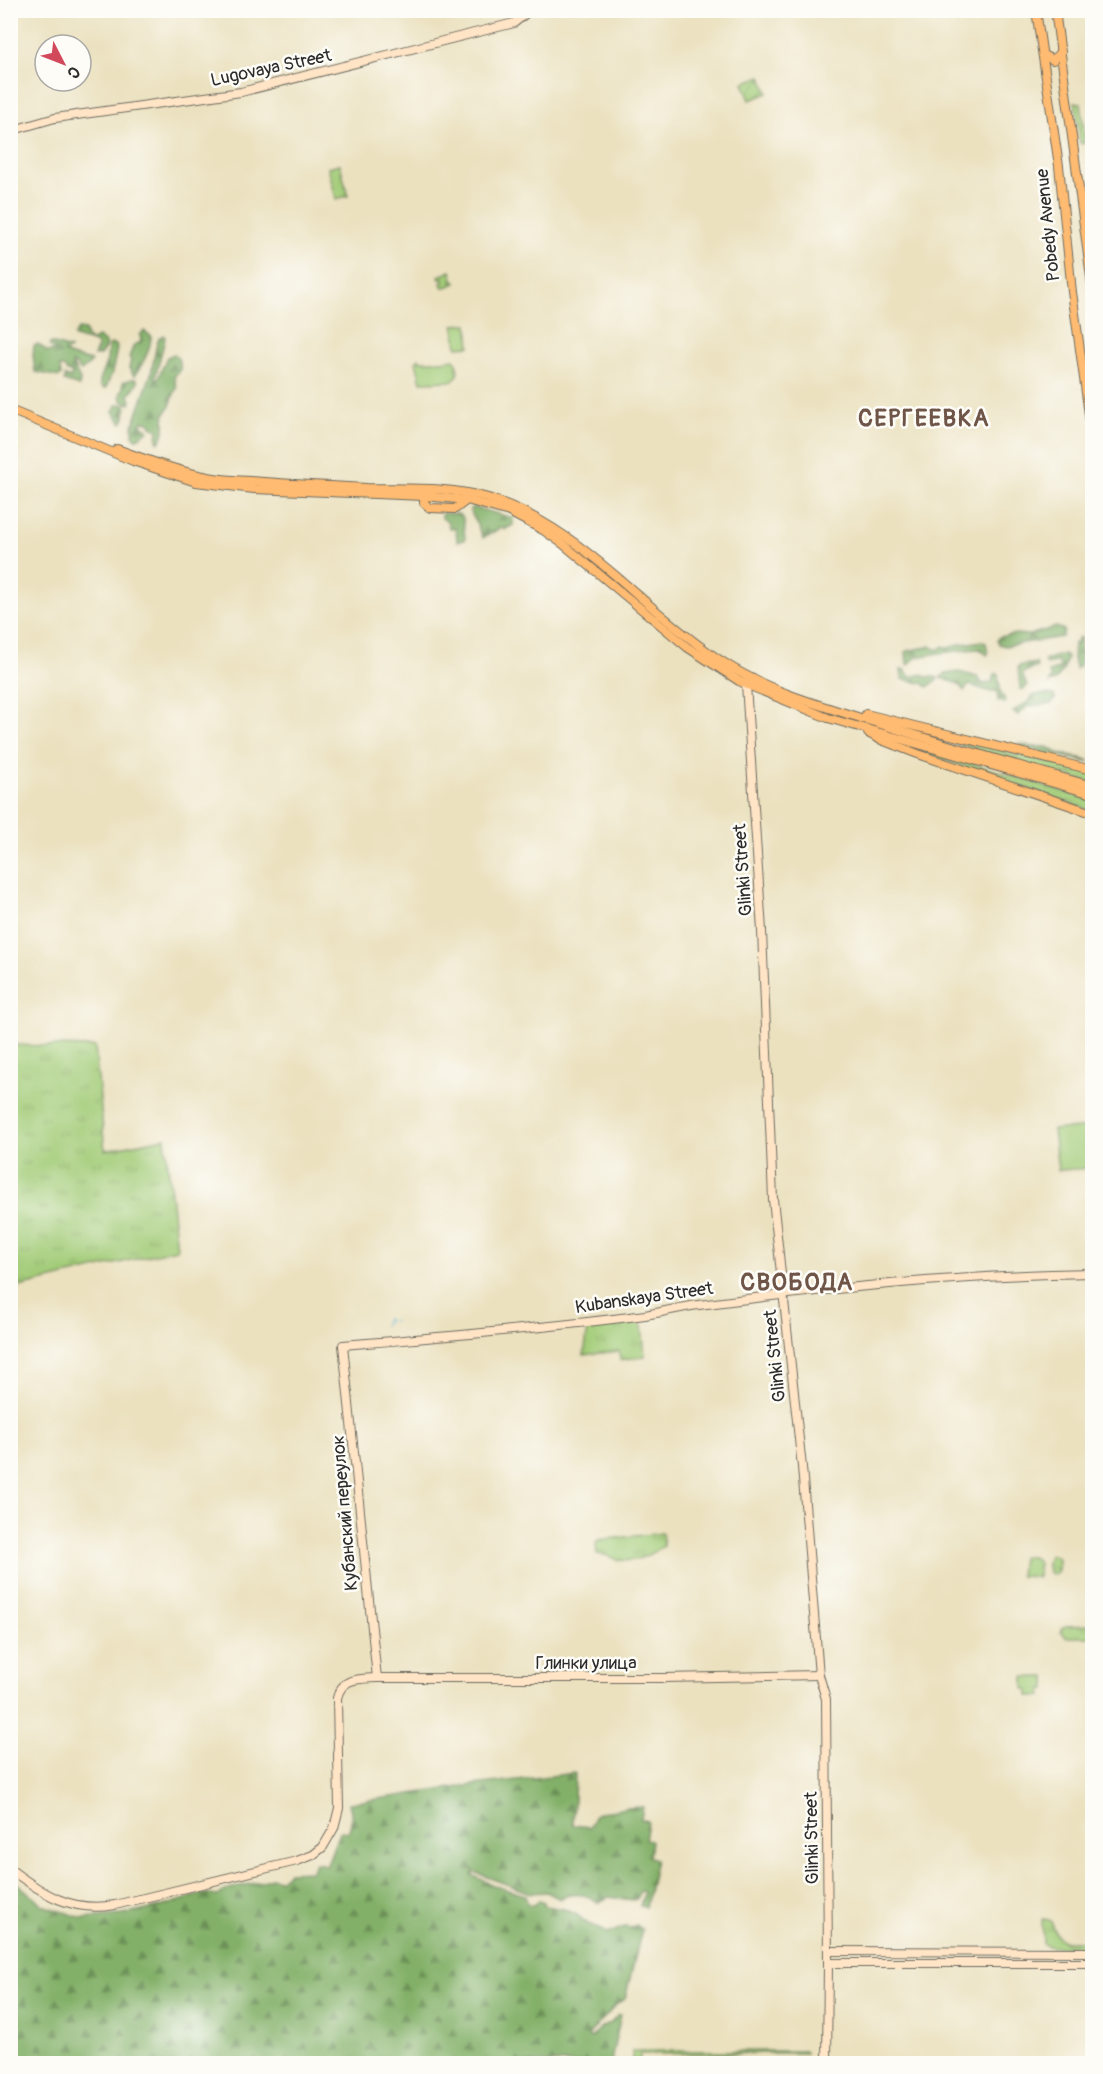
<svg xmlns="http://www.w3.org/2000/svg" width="1103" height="2074" font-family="Pangolin,sans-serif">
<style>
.grass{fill:url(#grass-tufts);stroke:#677c52;stroke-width:1.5}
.forest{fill:url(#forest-firs);stroke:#566e4a;stroke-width:1.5}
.park{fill:#a3cc78;stroke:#677c52;stroke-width:1.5}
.garden{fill:url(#garden-furrows);stroke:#677c52;stroke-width:1.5}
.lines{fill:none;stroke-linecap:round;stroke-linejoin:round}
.stream{stroke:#58b6d6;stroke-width:1.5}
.secondary-casing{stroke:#6e6b5f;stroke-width:10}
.primary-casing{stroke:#6e6b5f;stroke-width:10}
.secondary{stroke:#ffe4c6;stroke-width:8}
.primary{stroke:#ffbb71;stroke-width:8}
.labels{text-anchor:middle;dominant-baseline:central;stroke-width:5;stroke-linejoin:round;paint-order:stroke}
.street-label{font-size:18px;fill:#2b2b2b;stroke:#fdfcf7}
.district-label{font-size:24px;font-weight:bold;letter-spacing:1.5px;fill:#6f5548;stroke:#fdfcf7}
</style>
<defs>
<pattern id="grass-tufts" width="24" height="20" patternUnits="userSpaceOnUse" patternTransform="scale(1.5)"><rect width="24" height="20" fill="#a3cc78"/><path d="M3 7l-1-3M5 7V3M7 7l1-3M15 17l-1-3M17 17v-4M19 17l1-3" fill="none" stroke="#8caf68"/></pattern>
<pattern id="forest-firs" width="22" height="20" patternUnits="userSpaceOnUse" patternTransform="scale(1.5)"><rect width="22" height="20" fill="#82b068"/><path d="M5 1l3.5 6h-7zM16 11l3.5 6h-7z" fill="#6b8f56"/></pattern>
<pattern id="garden-furrows" width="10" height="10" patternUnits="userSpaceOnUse" patternTransform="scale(1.5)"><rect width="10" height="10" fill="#a3cc78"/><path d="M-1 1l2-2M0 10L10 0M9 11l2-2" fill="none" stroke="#8caf68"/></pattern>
</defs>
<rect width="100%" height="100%" fill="#fdfcf7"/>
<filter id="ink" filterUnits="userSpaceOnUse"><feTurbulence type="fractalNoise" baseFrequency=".0167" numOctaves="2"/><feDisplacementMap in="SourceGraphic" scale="12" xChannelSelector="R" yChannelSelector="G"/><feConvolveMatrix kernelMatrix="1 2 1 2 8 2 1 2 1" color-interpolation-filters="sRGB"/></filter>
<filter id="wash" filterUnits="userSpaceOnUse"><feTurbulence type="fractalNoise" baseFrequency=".008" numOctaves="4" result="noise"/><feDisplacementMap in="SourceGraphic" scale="24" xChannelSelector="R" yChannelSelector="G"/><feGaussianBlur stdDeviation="1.35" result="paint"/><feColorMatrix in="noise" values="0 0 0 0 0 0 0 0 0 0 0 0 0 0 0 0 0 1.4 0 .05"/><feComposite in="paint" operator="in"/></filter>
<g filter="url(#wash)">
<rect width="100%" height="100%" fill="#ebe1bf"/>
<g class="grass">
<polygon points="1075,102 1081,103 1085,141 1083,144 1080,143"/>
<polygon points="915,730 1092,772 1092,783 915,732"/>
<polygon points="911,745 1092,800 1092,811 910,748"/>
<polygon points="11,1045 95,1047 105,1150 165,1138 177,1249 11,1289"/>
<polygon points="637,1320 642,1326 645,1356 620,1360 619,1351 584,1355 588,1328 591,1325"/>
<path d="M 662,1533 L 664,1546 C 652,1553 636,1563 621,1560 C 611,1559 609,1554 597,1554 L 596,1543 L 598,1540 Z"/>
<path d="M 1051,1555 L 1056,1556 L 1058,1560 L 1058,1571 L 1055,1574 L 1051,1574 C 1046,1570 1045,1560 1051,1555 Z"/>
<path d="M 1022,1556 C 1039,1556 1039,1560 1038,1577 L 1020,1576 Z"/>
<polygon points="1092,1625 1092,1637 1066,1637 1061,1632 1062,1628 1066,1626"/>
<path d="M 1042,1919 C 1059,1919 1050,1935 1063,1941 L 1092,1941 L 1092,1947 L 1051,1947 L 1043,1944 Z"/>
<polygon points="632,2051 805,2051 806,2053 640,2054 639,2063 632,2064"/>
</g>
<g class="forest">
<polygon points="78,329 85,330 87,337 91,341 98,337 106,343 105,348 100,355 94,356 98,347 95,343 75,337 74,336"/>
<path d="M 144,331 L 151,336 C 151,349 142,366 134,376 L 129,368 L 131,360 L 129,357 L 134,345 L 141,342 L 140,335 Z"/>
<path d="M 164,335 L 165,337 L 164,343 L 155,377 L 156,379 L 158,378 L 167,357 L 174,354 C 178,357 183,366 179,371 C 178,373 175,375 174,377 L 177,388 C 172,396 173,398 170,406 C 169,409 166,411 165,414 C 162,426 168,431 159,442 L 157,440 L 158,429 L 152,427 L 149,422 L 143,421 L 141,427 L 147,428 L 148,431 L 136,439 L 133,435 L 133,426 L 151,374 L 157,343 L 159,338 Z"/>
<polygon points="51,343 70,349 64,352 71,356 91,361 91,363 81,371 75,364 72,363 80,380 79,386 64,381 65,376 70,378 73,373 67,372 64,367 60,367 61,375 59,377 35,372 33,355 34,346 38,344 48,352 55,350 49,345"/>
<polygon points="111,344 116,345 117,349 112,373 106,388 103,388 100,385 100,379 107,360 108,347"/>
<polygon points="132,379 136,379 138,382 129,395 131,401 130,404 122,401 120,395 123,388 123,382"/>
<polygon points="117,404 126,405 125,418 122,423 113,412"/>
<polygon points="473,507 513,518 513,525 504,530 502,527 483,538 470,510"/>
<polygon points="442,513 458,514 463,518 465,540 457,541 456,529 449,529 448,522 442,518"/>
<polygon points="1056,627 1064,630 1062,637 1005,646 999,644 997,641 999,637 1016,634 1029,635"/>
<polygon points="1080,637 1081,665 1076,669 1073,659 1074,643 1078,642 1078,638"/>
<path d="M 982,641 L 986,643 L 988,654 L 987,655 L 980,649 C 974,649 919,655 916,658 C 913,660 911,662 909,665 L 907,663 L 906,652 C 911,649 922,649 930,646 L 938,650 L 943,646 L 949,648 L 955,645 Z"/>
<polygon points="1064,654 1067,657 1064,669 1055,681 1049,683 1051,677 1048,672 1058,669 1060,665 1057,662 1046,664 1044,660"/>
<polygon points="1036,663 1037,667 1024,672 1023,676 1027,686 1024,689 1020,689 1018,666"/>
<polygon points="901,669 905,670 910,677 922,674 927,677 936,677 938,679 928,687 922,683 902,679"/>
<polygon points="959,672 977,677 983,684 992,682 994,674 998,674 1001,694 1005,699 1004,703 998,701 997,690 991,692 969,685 964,691 959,684 940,678 945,674"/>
<path d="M 1046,694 L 1054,695 L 1055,699 L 1051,704 L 1028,706 L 1018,715 L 1013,712 C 1016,709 1021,707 1025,704 C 1036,696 1027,695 1046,694 Z"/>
<polygon points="1020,744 1034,747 1047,747 1058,753 1089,761 1087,762 1026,748 1021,747"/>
<path d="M 575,1773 L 573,1825 L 590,1827 L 595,1814 L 625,1808 L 643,1807 L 641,1819 L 648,1821 L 645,1840 L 651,1841 L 649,1857 L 656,1859 L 646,1907 L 640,1906 L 644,1893 L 642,1891 L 639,1892 L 637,1899 L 633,1900 L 608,1897 L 598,1903 C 587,1893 572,1892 560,1899 L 547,1892 L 530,1893 L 474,1872 L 472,1875 L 495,1886 L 525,1895 L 528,1904 L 534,1905 L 539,1900 L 544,1902 L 545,1906 L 564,1909 L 576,1914 L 588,1924 L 600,1928 L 607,1934 L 625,1927 L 631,1928 L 636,1925 L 642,1929 L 625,1999 L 617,2004 L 588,2035 L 591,2038 L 601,2027 L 612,2022 L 618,2015 L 621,2015 L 612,2056 L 613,2063 L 11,2063 L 11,1878 L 43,1905 L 82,1918 L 123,1915 L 161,1907 L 202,1894 L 218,1896 C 234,1882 254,1887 271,1878 L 280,1880 L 289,1872 L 311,1871 L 316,1863 L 323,1864 L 326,1867 L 338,1835 L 341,1831 L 348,1832 C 353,1822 352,1813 349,1803 L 473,1785 Z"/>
</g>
<g class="park">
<polygon points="340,164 348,196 336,199 328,167"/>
<polygon points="451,271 453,278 451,279 451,282 455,281 456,283 443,288 441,283 444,282 443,278 440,279 439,276"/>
<polygon points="468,324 470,346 457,347 454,325"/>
<polygon points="419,358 420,361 442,361 454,359 457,363 458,375 453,381 421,382 416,362"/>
<polygon points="1092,1127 1092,1168 1058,1170 1053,1130"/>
<polygon points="1024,1677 1046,1677 1046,1689 1042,1689 1042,1696 1028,1696 1028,1689 1024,1689"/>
</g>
<polygon class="garden" points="761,76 768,93 750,100 743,83"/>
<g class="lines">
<g class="stream">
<polyline points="393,1321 394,1321"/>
<polyline points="384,1325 386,1319 389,1321"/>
</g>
</g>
</g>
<g filter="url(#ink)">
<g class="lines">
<g class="secondary-casing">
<g id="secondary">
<polyline points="10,131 55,118 241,92 514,23 530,10"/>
<polyline points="746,684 762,931 773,1199 802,1467 819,1675 826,1699 828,1963 827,2064"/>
<path d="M 377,1678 L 343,1345 C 444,1337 545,1328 645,1315 C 663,1312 681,1307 699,1305 C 829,1288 961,1275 1092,1273"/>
<path d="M 10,1869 C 43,1894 72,1913 115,1905 L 297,1861 L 313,1855 L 323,1847 L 334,1828 L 339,1808 L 337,1698 C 342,1677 359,1679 377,1678 L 663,1678 L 819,1675"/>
<polyline points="828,1951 1092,1952"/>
<polyline points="828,1963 1092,1963"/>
</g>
</g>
<g class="primary-casing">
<g id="primary">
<polyline points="1036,10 1059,166 1072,292 1092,436"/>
<polyline points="1055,10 1092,285"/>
<polyline points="1043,55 1053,60 1061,51"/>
<polyline points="10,410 133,461 196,482 254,489 424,496 467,500 509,512 543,530 563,544 687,647 739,681 755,688 828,718 1092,794"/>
<path d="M 117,449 C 147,460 177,471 208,477 C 222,480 236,480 250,481 C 289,484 328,486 367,488 C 406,489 450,486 488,498 C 585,527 646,616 731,667 C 774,693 825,707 874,722 C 946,745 1019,766 1092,786"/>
<polyline points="424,492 424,503 430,508 455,509 467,500"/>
<polyline points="866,714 1092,770"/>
<polyline points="868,733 879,739 918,754 1092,813"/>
</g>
</g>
<use href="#secondary" class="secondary"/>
<use href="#primary" class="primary"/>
</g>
</g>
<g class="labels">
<g class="street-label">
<text transform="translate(271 68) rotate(-12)">Lugovaya Street</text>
<text transform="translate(1048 225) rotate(-96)">Pobedy Avenue</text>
<text transform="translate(743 870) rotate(-94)">Glinki Street</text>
<text transform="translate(644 1298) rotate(-8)">Kubanskaya Street</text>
<text transform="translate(775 1356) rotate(-96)">Glinki Street</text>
<text transform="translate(345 1513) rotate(-95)">Кубанский переулок</text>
<text x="586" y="1663">Глинки улица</text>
<text transform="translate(812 1838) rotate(-91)">Glinki Street</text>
</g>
<g class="district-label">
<text x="924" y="418">СЕРГЕЕВКА</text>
<text x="797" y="1282">СВОБОДА</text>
</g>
</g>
<rect width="1103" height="2074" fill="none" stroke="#fdfcf7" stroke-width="36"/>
<g transform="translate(63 63) rotate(132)"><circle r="28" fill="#fdfcf7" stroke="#a9a8a5" stroke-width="1.5"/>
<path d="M0-4.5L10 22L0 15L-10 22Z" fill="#d1495b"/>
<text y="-9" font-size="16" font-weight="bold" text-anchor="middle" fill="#2b2b2b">С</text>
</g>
</svg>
